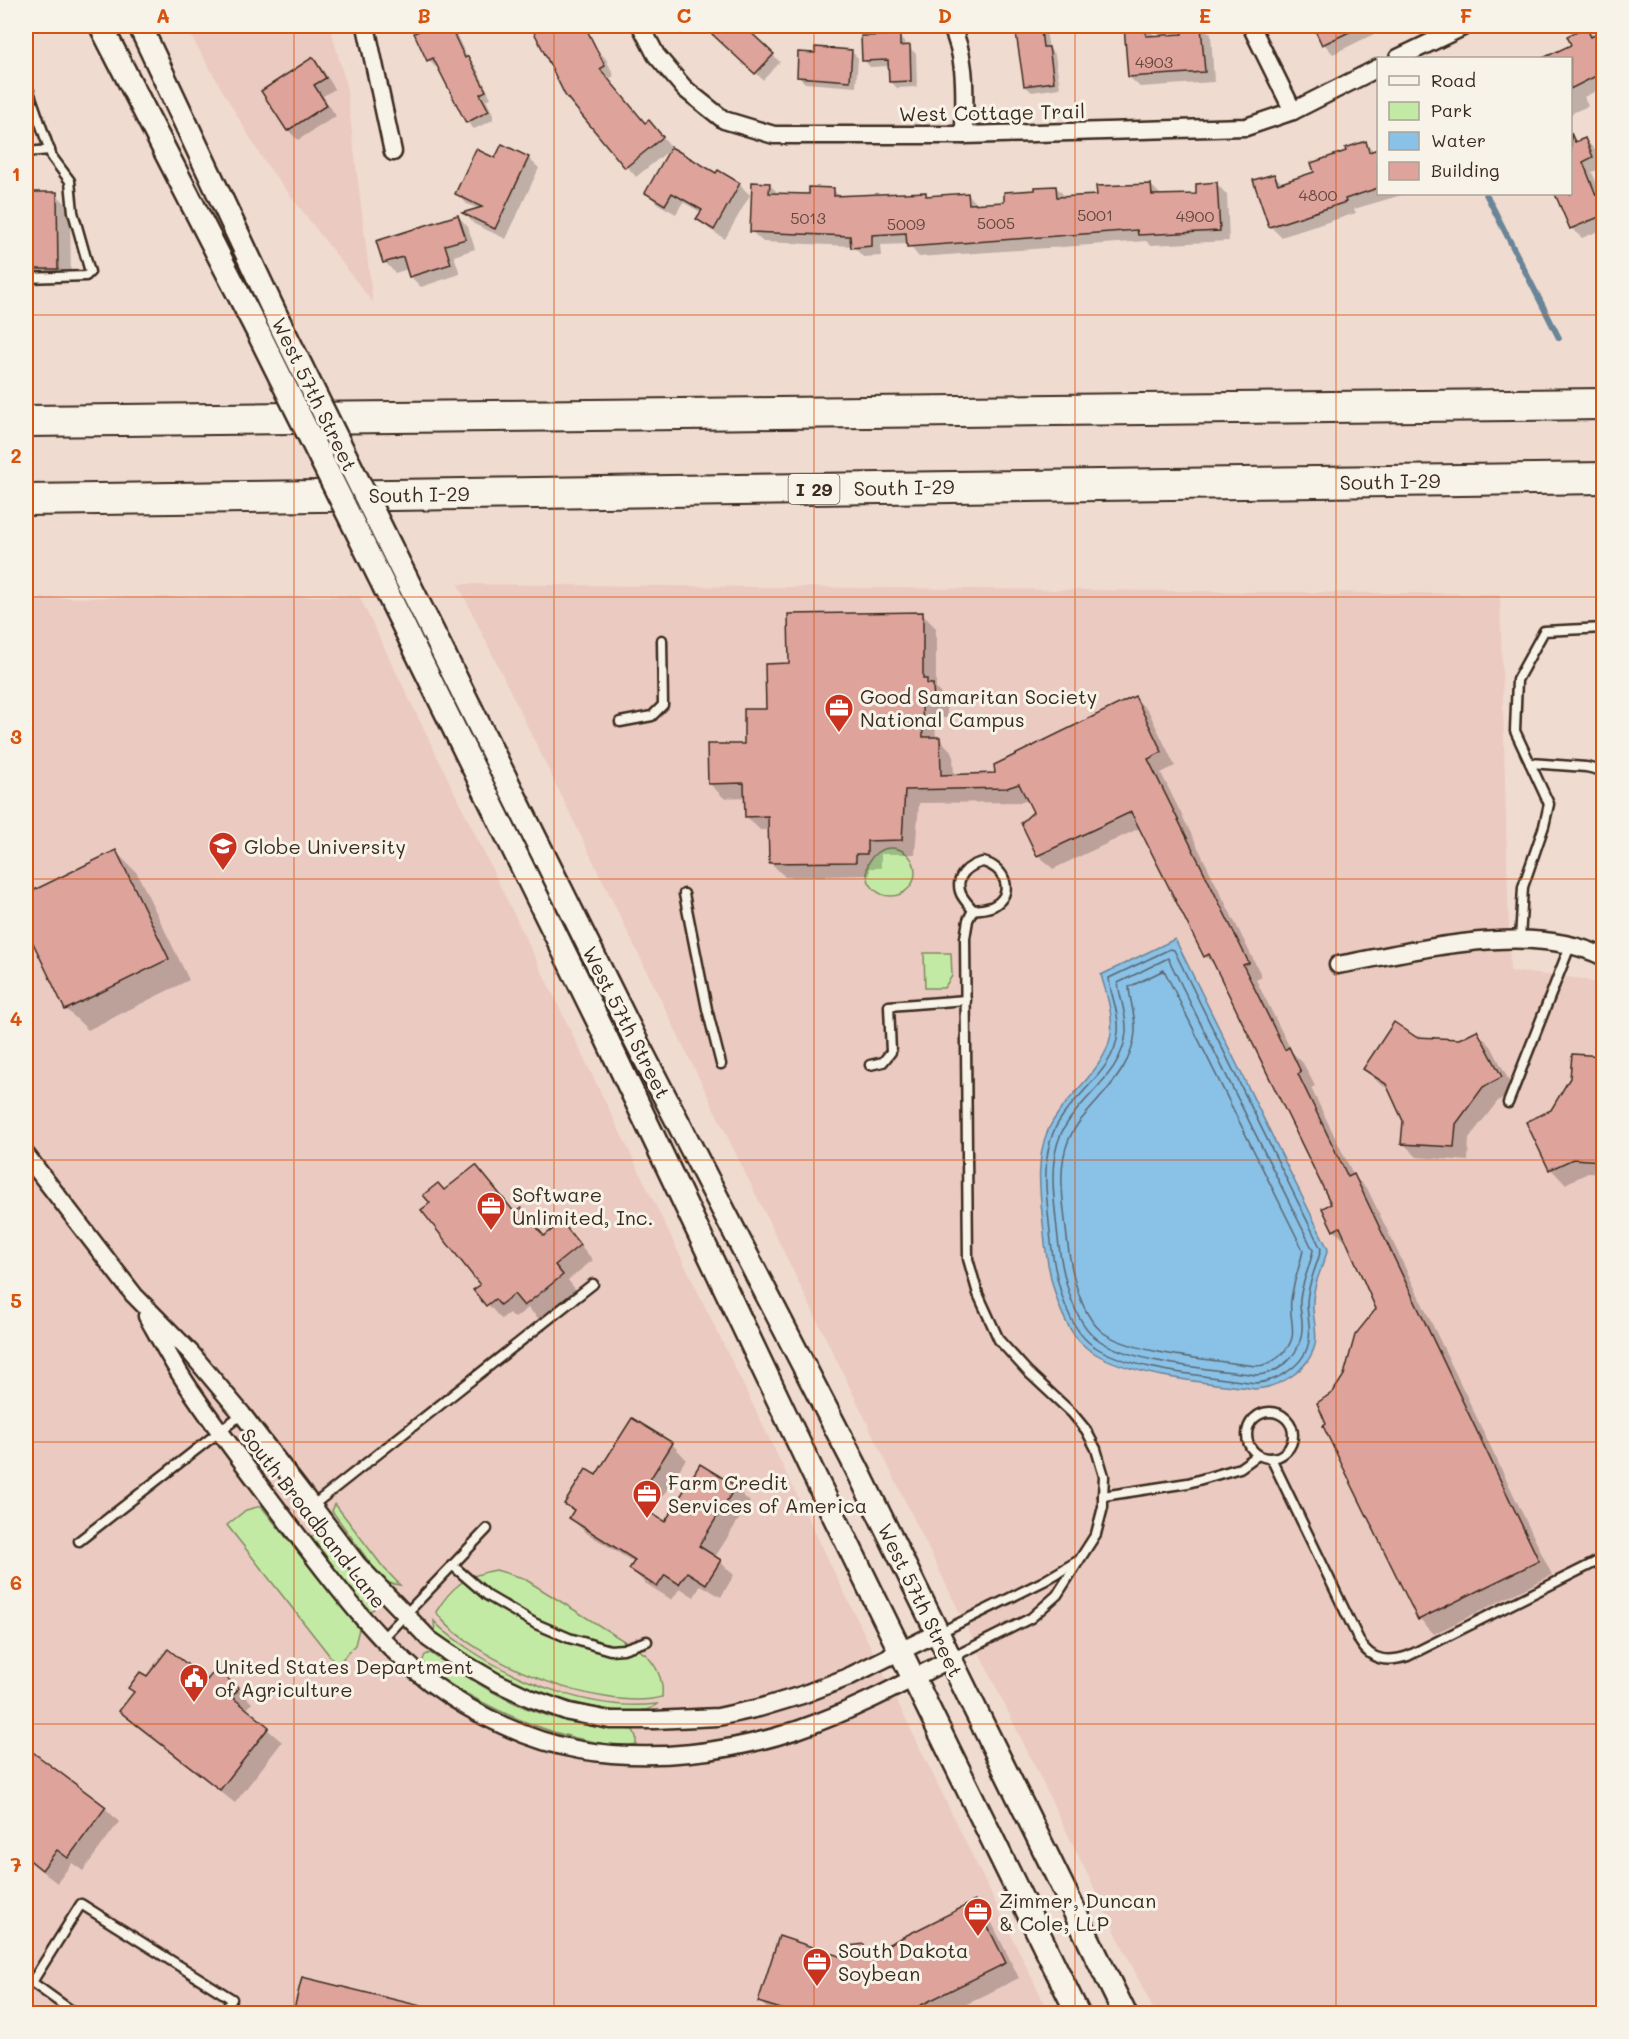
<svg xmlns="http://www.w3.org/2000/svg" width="1629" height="2039" font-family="Mali,sans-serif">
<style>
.built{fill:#ebcac1}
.green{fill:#c3eaa5;stroke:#7f8a62;stroke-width:1.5}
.water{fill:#89c1e7;stroke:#6a8597;stroke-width:1.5}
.shadow{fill:#0003}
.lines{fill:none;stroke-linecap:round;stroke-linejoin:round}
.shore{stroke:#5a666e;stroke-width:1.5}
.stream{stroke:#6a8597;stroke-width:6}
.building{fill:#dea49c;stroke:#3b2a1e;stroke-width:1.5}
.service-casing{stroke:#3b2a1e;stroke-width:13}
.minor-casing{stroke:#3b2a1e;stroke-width:21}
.secondary-casing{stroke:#3b2a1e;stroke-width:27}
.motorway-casing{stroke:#3b2a1e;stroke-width:34}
.service{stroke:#f7f3e8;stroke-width:8}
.minor{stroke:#f7f3e8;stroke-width:16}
.secondary{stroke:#f7f3e8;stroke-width:22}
.motorway{stroke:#f7f3e8;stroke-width:30}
.secondary-bridge-casing{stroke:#3b2a1e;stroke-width:27;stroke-linecap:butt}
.secondary-bridge{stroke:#f7f3e8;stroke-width:22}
.grid{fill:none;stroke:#d7540e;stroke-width:1.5;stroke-opacity:0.55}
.labels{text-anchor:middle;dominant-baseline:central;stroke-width:6;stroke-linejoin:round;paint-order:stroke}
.number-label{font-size:16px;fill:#64483e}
.shield{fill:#f7f3e8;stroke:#73665b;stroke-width:1.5}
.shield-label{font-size:18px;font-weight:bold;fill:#3b2a1e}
.street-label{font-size:20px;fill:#3b2a1e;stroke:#f7f3e8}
.poi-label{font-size:20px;fill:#3b2a1e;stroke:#f7f3e8;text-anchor:start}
.neatline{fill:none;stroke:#d7540e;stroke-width:2}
.grid-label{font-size:20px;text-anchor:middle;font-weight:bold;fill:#d7540e}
</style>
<rect width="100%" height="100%" fill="#f0dbd1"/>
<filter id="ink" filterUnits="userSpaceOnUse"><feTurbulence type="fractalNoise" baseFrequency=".0167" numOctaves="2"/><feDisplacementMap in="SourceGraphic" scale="12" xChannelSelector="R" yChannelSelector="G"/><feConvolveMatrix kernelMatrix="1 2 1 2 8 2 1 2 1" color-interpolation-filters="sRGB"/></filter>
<g filter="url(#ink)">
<g class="built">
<polygon points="185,26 330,26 346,84 373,303 263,160"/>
<polygon points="458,584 1500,594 1510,971 1583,979 1603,986 1604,1985 1593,2013 1155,2013"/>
<polygon points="359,596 1049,2013 26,2013 26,598"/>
</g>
<g class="green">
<circle cx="891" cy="872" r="24"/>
<polygon points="924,953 951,953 952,976 944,988 925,988"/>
<polygon points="335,1504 383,1567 400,1585 389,1583 381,1578 332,1511"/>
<polygon points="261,1506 359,1629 355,1645 337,1665 227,1525 246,1510"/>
<polygon points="315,1534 319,1535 377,1601 374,1609 370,1611 365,1610 313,1543 311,1538"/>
<path d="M 496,1570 L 523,1578 L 645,1654 C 657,1666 664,1679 662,1697 C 603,1713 470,1661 436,1612 C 451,1587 466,1575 496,1570 Z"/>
<path d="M 434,1621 C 443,1632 455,1639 466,1647 C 517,1682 595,1712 657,1704 C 637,1725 541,1695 516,1683 C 489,1670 455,1654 435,1631 Z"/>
<path d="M 430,1653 C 466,1677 504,1702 545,1715 C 573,1723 603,1727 633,1730 L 636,1737 L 636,1744 C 623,1747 608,1744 595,1742 C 533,1731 481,1704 428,1671 C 422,1665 421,1663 425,1655 Z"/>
</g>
<path class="water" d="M 1175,939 L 1328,1249 C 1323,1266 1313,1284 1313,1303 C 1312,1317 1318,1330 1315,1345 C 1308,1371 1280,1387 1255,1389 C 1207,1382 1127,1377 1088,1349 C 1058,1327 1047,1269 1044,1233 C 1041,1200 1034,1162 1048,1130 C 1056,1113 1068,1101 1080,1087 C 1118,1045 1117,1027 1101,975 Z"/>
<g class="shadow">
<polygon points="424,26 452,26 467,57 475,65 491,98 486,100 493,114 493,120 474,129 467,122 439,65 435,67 429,60"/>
<polygon points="532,26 583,26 578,28 606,59 614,76 608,79 646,125 649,122 672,148 636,177 567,94"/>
<polygon points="707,26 742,26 780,62 763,80"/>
<polygon points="1016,26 1045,26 1049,48 1055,55 1060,88 1032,92 1025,86"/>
<polygon points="1125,26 1146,26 1156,37 1183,35 1183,26 1202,26 1211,34 1214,82 1140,87 1129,77"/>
<polygon points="1315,26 1370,26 1374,34 1333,54 1324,44"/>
<polygon points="1586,29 1594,36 1604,32 1604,87 1584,97 1588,106 1570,114 1570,58 1546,58 1573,45"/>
<polygon points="899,37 906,44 906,47 909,47 916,54 917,87 897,88 890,81 890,66 870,67 864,60"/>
<polygon points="851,51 858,58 856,87 805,83 798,76"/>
<polygon points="312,59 323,70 335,89 323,96 336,116 298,140 288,130"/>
<polygon points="1585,139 1595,150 1603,168 1592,172 1601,194 1604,193 1604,229 1582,238 1571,228 1557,194 1570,194 1570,145"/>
<polygon points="1365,143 1374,151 1378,150 1378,194 1405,194 1354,209 1356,213 1281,237 1270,226 1274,175 1283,184 1316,173"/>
<polygon points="528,158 539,168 506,239 474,224 465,214 479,209 467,204 457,194 496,159"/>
<polygon points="718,172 739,184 750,195 725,239 709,229 698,219 702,213 683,202 676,214 658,204 647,193 717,175"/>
<polygon points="769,184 780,195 810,196 833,190 841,197 925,194 929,197 968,194 978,205 1006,203 1036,191 1056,187 1067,198 1098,196 1151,185 1162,196 1198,195 1217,184 1227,195 1229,241 1150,245 1146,241 919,257 908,244 881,245 882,256 863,257 853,246 763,242 752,232"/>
<polygon points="26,194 56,194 70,208 71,283 26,283"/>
<polygon points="458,216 468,227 475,249 454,256 460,274 421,287 410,276 408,269 395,273 385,262"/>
<polygon points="922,614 936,628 936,689 947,700 947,718 935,718 936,739 939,738 953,753 954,776 997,775 1135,698 1149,712 1175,766 1161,773 1262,977 1256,980 1292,1052 1303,1063 1315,1086 1311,1088 1354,1176 1368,1190 1552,1575 1434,1634 1420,1619 1325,1426 1328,1425 1334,1393 1345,1375 1378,1309 1348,1244 1334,1230 1333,1204 1218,968 1205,956 1140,828 1053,869 1038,855 1035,813 1028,800 1022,802 919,803 915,854 881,854 881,868 870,868 870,875 785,877 770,862 770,830 760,830 746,816 746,797 724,798 709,783 746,745 767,710 790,665"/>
<polygon points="116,852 137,873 189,980 88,1030 66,1009 26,925 26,896"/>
<polygon points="1477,1032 1491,1046 1515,1092 1498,1101 1469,1138 1468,1161 1417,1157 1403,1143 1404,1120 1390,1090 1379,1083 1365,1069 1416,1038 1460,1041"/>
<polygon points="1604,1057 1604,1174 1588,1173 1565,1184 1551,1169 1528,1122 1552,1111 1572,1078"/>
<polygon points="476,1167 490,1181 516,1214 521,1210 546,1237 562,1224 593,1260 568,1280 576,1290 539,1319 528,1308 515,1318 509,1313 501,1319 475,1290 482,1285 445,1192"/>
<polygon points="672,1444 686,1459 651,1515 665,1524 701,1466 735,1488 750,1502 715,1557 734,1575 721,1597 701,1585 694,1597 680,1588 672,1600 645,1583 631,1569 635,1563 585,1532 571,1518 575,1512 566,1504 597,1477"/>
<polygon points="147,1679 207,1682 238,1689 252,1703 246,1711 282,1742 235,1803 135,1725 121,1711"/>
<polygon points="26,1749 105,1808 119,1822 83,1871 72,1863 57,1883 26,1859"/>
<polygon points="975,1903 989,1917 1019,1978 947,2014 772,2014 760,2001 844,1959 863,1946 872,1954"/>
<polygon points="303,1979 443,2014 294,2014"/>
</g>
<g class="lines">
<g class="shore">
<path d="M 1170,949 L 1174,950 L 1321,1249 C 1317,1267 1307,1284 1307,1303 C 1307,1316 1311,1327 1309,1340 C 1306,1365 1277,1382 1255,1383 C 1209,1376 1129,1371 1092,1345 C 1063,1324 1053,1266 1050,1232 C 1047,1200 1041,1164 1053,1133 C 1068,1096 1115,1074 1118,1032 C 1120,1012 1110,995 1109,978 Z"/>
<path d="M 1168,958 L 1313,1250 C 1310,1267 1302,1282 1300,1299 C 1299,1307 1302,1315 1302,1323 C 1304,1351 1283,1374 1255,1375 C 1213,1369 1128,1363 1096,1338 C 1069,1317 1060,1261 1057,1229 C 1054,1199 1048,1163 1061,1134 C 1078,1098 1123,1075 1126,1032 C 1127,1015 1120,999 1118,983 Z"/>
<path d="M 1164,970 L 1303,1250 C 1300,1267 1293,1282 1291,1300 C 1288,1323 1302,1336 1280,1356 C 1272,1362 1266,1366 1255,1366 C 1217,1360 1129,1354 1101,1331 C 1077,1310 1069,1259 1066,1229 C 1063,1200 1057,1167 1069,1139 C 1076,1123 1088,1112 1099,1099 C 1116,1080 1133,1059 1135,1032 C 1136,1017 1130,1002 1129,987 Z"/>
</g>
<g class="stream">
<polyline points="1400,26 1403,30"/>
<polyline points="1486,194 1559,338"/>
</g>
</g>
<g class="building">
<polygon points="431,26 450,26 465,58 468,56 486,91 480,94 489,111 466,123 433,58 427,61 414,33"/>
<polygon points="531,26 585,26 605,66 600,69 645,123 649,120 663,137 625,168 565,95"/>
<polygon points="720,26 744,26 774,54 755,74 712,34"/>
<polygon points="1124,26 1146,26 1146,36 1182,34 1181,26 1201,26 1205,72 1128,77"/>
<polygon points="1313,26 1362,26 1322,45"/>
<polygon points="1586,27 1591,37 1599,33 1604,41 1604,72 1570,89 1570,58 1543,58 1571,45 1567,36"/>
<polygon points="1041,30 1043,47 1049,47 1054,82 1024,86 1016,33"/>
<polygon points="900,35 900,46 910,45 911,81 889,82 888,60 862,61 861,36"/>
<polygon points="815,47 852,50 850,81 797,77 798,52 815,53"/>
<polygon points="313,57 326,78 314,85 327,105 287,131 261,91"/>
<polygon points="1571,133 1575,142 1585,138 1593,157 1583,162 1596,195 1604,191 1604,215 1570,229 1555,194 1570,194"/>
<polygon points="1366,141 1369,152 1378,149 1378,188 1345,199 1346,202 1269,227 1253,180 1274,174 1278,184 1314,172 1311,163 1346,151 1345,148"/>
<polygon points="502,144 529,157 495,229 462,213 482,207 455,194 476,149 495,158"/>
<polygon points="671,147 716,173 718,170 740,183 714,230 696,219 702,210 672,193 665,205 645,193"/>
<polygon points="752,182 770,183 769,193 809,194 809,187 834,188 834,196 926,192 926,196 968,193 969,204 1004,202 1004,192 1035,190 1035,187 1056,186 1057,197 1097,195 1096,186 1151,184 1152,195 1196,194 1196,184 1217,182 1220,231 1138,235 1137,230 907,247 906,233 872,235 872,246 851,248 850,236 750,232"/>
<polygon points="26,192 57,192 58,269 26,269"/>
<polygon points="458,215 466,239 445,245 451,264 409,277 403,257 383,263 376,241"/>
<polygon points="923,612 923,679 927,679 927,684 933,684 934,704 922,704 923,737 940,737 941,775 995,773 994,765 1135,696 1162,752 1148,759 1249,963 1243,965 1285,1050 1289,1047 1301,1072 1298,1074 1348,1177 1354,1174 1539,1561 1418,1620 1323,1426 1326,1424 1317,1403 1333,1392 1344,1375 1355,1335 1376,1309 1340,1227 1333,1231 1322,1208 1331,1204 1209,954 1204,957 1131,812 1037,856 1021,823 1033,812 1019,784 1007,788 905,790 902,840 867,841 867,854 856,854 856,862 769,863 768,816 745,817 744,783 708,784 707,744 744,744 744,709 766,709 765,664 789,663 788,614"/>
<polygon points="116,850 169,959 65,1010 26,928 26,894"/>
<polygon points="1394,1022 1416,1037 1459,1039 1477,1030 1502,1077 1483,1087 1456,1124 1454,1147 1401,1144 1403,1121 1386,1084 1363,1069"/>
<polygon points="1572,1054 1604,1056 1604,1161 1573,1159 1549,1170 1526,1122 1551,1110 1570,1078"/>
<polygon points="476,1165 515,1213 521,1208 544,1236 562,1222 580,1245 555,1265 563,1275 524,1306 514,1294 500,1305 495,1299 486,1306 473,1290 480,1285 421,1210 430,1203 423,1195 438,1183 444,1190"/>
<polygon points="632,1418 673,1443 635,1503 665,1522 700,1464 736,1486 699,1546 721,1560 706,1584 687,1572 679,1584 665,1575 657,1587 629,1569 635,1560 569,1518 574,1510 564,1504 586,1469 596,1475"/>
<polygon points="168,1649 207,1680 216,1669 239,1688 232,1697 269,1727 220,1790 119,1711 134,1692 128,1688 140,1672 147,1676"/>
<polygon points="26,1747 106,1807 68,1858 57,1850 42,1870 26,1857"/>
<polygon points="975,1901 1006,1963 905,2013 794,2013 758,2002 779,1936 842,1957 841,1947 864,1944 865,1956"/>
<polygon points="302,1977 425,2007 424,2013 293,2013"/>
</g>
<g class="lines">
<g class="service-casing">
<g id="service">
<polyline points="26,83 52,157 70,181 73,212 90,272 86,276 26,278"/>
<polyline points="26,152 50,150"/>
<polyline points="620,722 652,716 663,705 662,640"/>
<polyline points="1530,763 1586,767 1604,771"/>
<path d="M 983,862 C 1005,867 1016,894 993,906 C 987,909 980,909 973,910 C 969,905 964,900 961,894 C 954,877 968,865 983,862 Z"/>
<polyline points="684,894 707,1009 721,1064"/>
<polyline points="1520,940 1523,887 1544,826 1549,804 1515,731 1517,680 1544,631 1604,628"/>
<polyline points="870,1065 883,1062 891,1052 889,1006 966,1000"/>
<polyline points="1508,1103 1570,946"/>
<circle cx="1270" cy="1435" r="23"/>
<path d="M 1271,1458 L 1360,1642 C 1372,1662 1389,1662 1408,1656 L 1604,1558"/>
<polyline points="1103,1496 1188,1483 1240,1468 1258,1455"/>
<polyline points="312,1506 593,1284"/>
<polyline points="79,1541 242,1414"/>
<polyline points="452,1565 488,1596 536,1624 569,1638 610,1650 623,1649 647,1641"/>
<polyline points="939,1633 1044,1581 1076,1562"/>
<polyline points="383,1638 487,1529"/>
<polyline points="951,1658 1031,1618 1057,1595 1096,1534 1103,1507 1103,1496 1104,1476 1096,1449 1086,1430 1072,1413 1028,1372 999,1340 978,1294 968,1259 965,938 968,920 973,910"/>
<polyline points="26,1978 76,2014"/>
<polyline points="32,1982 81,1904 232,1999 223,2014"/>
</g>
</g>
<g class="minor-casing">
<g id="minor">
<polyline points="366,26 393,152"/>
<polyline points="641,26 656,55 685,89 724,120 774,135 964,135 1246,127 1293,111 1378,68"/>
<path d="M 951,26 C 968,60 964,98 964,135"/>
<polyline points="1251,26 1293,111"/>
<polyline points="1398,58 1465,26"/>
<path d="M 1338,965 C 1415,951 1530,920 1604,957"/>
<polyline points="26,1155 134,1295 190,1352 242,1414 358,1565 429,1639 465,1664 496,1682 530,1698 569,1712 610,1720 654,1720 718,1717 759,1708 802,1695 846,1678 937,1633"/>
<path d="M 147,1316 C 162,1343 176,1370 194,1395 C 224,1439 257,1481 288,1523 C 331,1579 374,1640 431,1683 C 473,1714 528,1741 580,1750 C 651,1762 729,1753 797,1730 C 850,1712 901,1685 950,1659"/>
</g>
</g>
<g class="secondary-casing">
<g id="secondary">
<polyline points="101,26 259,334"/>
<polyline points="140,26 280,324"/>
<polyline points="406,578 636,1041 856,1467 1125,2014"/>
<polyline points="385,588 603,1031 814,1475 1078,2014"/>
</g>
</g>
<g class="motorway-casing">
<g id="motorway">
<polyline points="26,421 1604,404"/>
<polyline points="26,500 1604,478"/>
</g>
</g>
<use href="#service" class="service"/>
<use href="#minor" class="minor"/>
<use href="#secondary" class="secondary"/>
<use href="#motorway" class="motorway"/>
<g class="secondary-bridge-casing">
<g id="secondary-bridge">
<polyline points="280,324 406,578"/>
<polyline points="259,334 385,588"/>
</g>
</g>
<use href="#secondary-bridge" class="secondary-bridge"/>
</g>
</g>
<path class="grid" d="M 294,26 L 294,2014M 554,26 L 554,2014M 814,26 L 814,2014M 1075,26 L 1075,2014M 1336,26 L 1336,2014M 26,315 L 1604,315M 26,597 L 1604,597M 26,879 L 1604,879M 26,1160 L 1604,1160M 26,1442 L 1604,1442M 26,1724 L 1604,1724"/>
<defs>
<g id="office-pin" transform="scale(1.5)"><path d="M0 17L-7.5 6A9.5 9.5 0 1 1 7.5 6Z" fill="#c8321e" stroke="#f7f3e8"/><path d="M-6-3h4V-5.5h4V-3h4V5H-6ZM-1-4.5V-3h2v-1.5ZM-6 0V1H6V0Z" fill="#fff"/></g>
<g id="university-pin" transform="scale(1.5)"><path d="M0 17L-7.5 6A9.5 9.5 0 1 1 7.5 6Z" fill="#c8321e" stroke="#f7f3e8"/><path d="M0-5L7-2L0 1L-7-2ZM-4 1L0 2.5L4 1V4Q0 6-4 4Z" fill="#fff"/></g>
<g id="civic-pin" transform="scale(1.5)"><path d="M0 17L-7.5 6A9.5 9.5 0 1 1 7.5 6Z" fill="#c8321e" stroke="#f7f3e8"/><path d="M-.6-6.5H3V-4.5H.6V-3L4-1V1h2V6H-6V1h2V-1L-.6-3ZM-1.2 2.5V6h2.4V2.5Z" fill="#fff"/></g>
</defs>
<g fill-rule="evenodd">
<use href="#office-pin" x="839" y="708"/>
<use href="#university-pin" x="223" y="846"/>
<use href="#office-pin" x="491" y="1206"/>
<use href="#office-pin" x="647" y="1494"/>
<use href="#civic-pin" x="194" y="1678"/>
<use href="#office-pin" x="978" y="1912"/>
<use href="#office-pin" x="817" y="1962"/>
</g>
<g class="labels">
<g class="number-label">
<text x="1154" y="61">4903</text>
<text x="1318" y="194">4800</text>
<text x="1095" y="214">5001</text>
<text x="1195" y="215">4900</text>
<text x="808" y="217">5013</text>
<text x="996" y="222">5005</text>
<text x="906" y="223">5009</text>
</g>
<rect class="shield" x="788.5" y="474" width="51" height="30" rx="4.5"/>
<g class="shield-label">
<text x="814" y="489">I 29</text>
</g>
<g class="street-label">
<text transform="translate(992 112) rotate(-1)">West Cottage Trail</text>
<text transform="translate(315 394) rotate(64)">West 57th Street</text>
<text transform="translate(1390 481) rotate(-1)">South I-29</text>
<text transform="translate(904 487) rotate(-1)">South I-29</text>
<text transform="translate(419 494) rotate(-1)">South I-29</text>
<text transform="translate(627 1022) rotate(63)">West 57th Street</text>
<text transform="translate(314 1518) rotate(52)">South Broadband Lane</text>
<text transform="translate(921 1600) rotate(64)">West 57th Street</text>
</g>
<g class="poi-label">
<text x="860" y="696">Good Samaritan Society<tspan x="860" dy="23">National Campus</tspan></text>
<text x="244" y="846">Globe University</text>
<text x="512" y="1194">Software<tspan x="512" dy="23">Unlimited, Inc.</tspan></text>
<text x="668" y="1482">Farm Credit<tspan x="668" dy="23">Services of America</tspan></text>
<text x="215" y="1666">United States Department<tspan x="215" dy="23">of Agriculture</tspan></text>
<text x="999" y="1900">Zimmer, Duncan<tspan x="999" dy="23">&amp; Cole, LLP</tspan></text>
<text x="838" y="1950">South Dakota<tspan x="838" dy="23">Soybean</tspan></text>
</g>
</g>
<rect width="1629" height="2039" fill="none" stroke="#f7f3e8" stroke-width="66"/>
<rect x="1377" y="57" width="195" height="138" fill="#f7f3e8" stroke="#aca397" stroke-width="1.5"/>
<rect x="1389" y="76" width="30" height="9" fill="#f7f3e8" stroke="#aca397" stroke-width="1.5"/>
<text x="1431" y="87" font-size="18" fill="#3b2a1e">Road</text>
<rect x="1389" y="102" width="30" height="18" fill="#c3eaa5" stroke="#aca397" stroke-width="1.5"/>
<text x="1431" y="117" font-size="18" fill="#3b2a1e">Park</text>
<rect x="1389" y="132" width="30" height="18" fill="#89c1e7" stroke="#aca397" stroke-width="1.5"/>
<text x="1431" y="147" font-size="18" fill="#3b2a1e">Water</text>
<rect x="1389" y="162" width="30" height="18" fill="#dea49c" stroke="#aca397" stroke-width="1.5"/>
<text x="1431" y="177" font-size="18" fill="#3b2a1e">Building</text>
<rect x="33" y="33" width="1563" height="1973" class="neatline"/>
<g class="grid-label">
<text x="163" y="23">A</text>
<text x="424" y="23">B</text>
<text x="684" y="23">C</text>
<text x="945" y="23">D</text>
<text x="1205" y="23">E</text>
<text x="1466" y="23">F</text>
<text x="16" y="181">1</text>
<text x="16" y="463">2</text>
<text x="16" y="744">3</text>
<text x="16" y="1026">4</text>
<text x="16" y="1308">5</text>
<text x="16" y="1590">6</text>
<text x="16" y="1872">7</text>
</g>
</svg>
